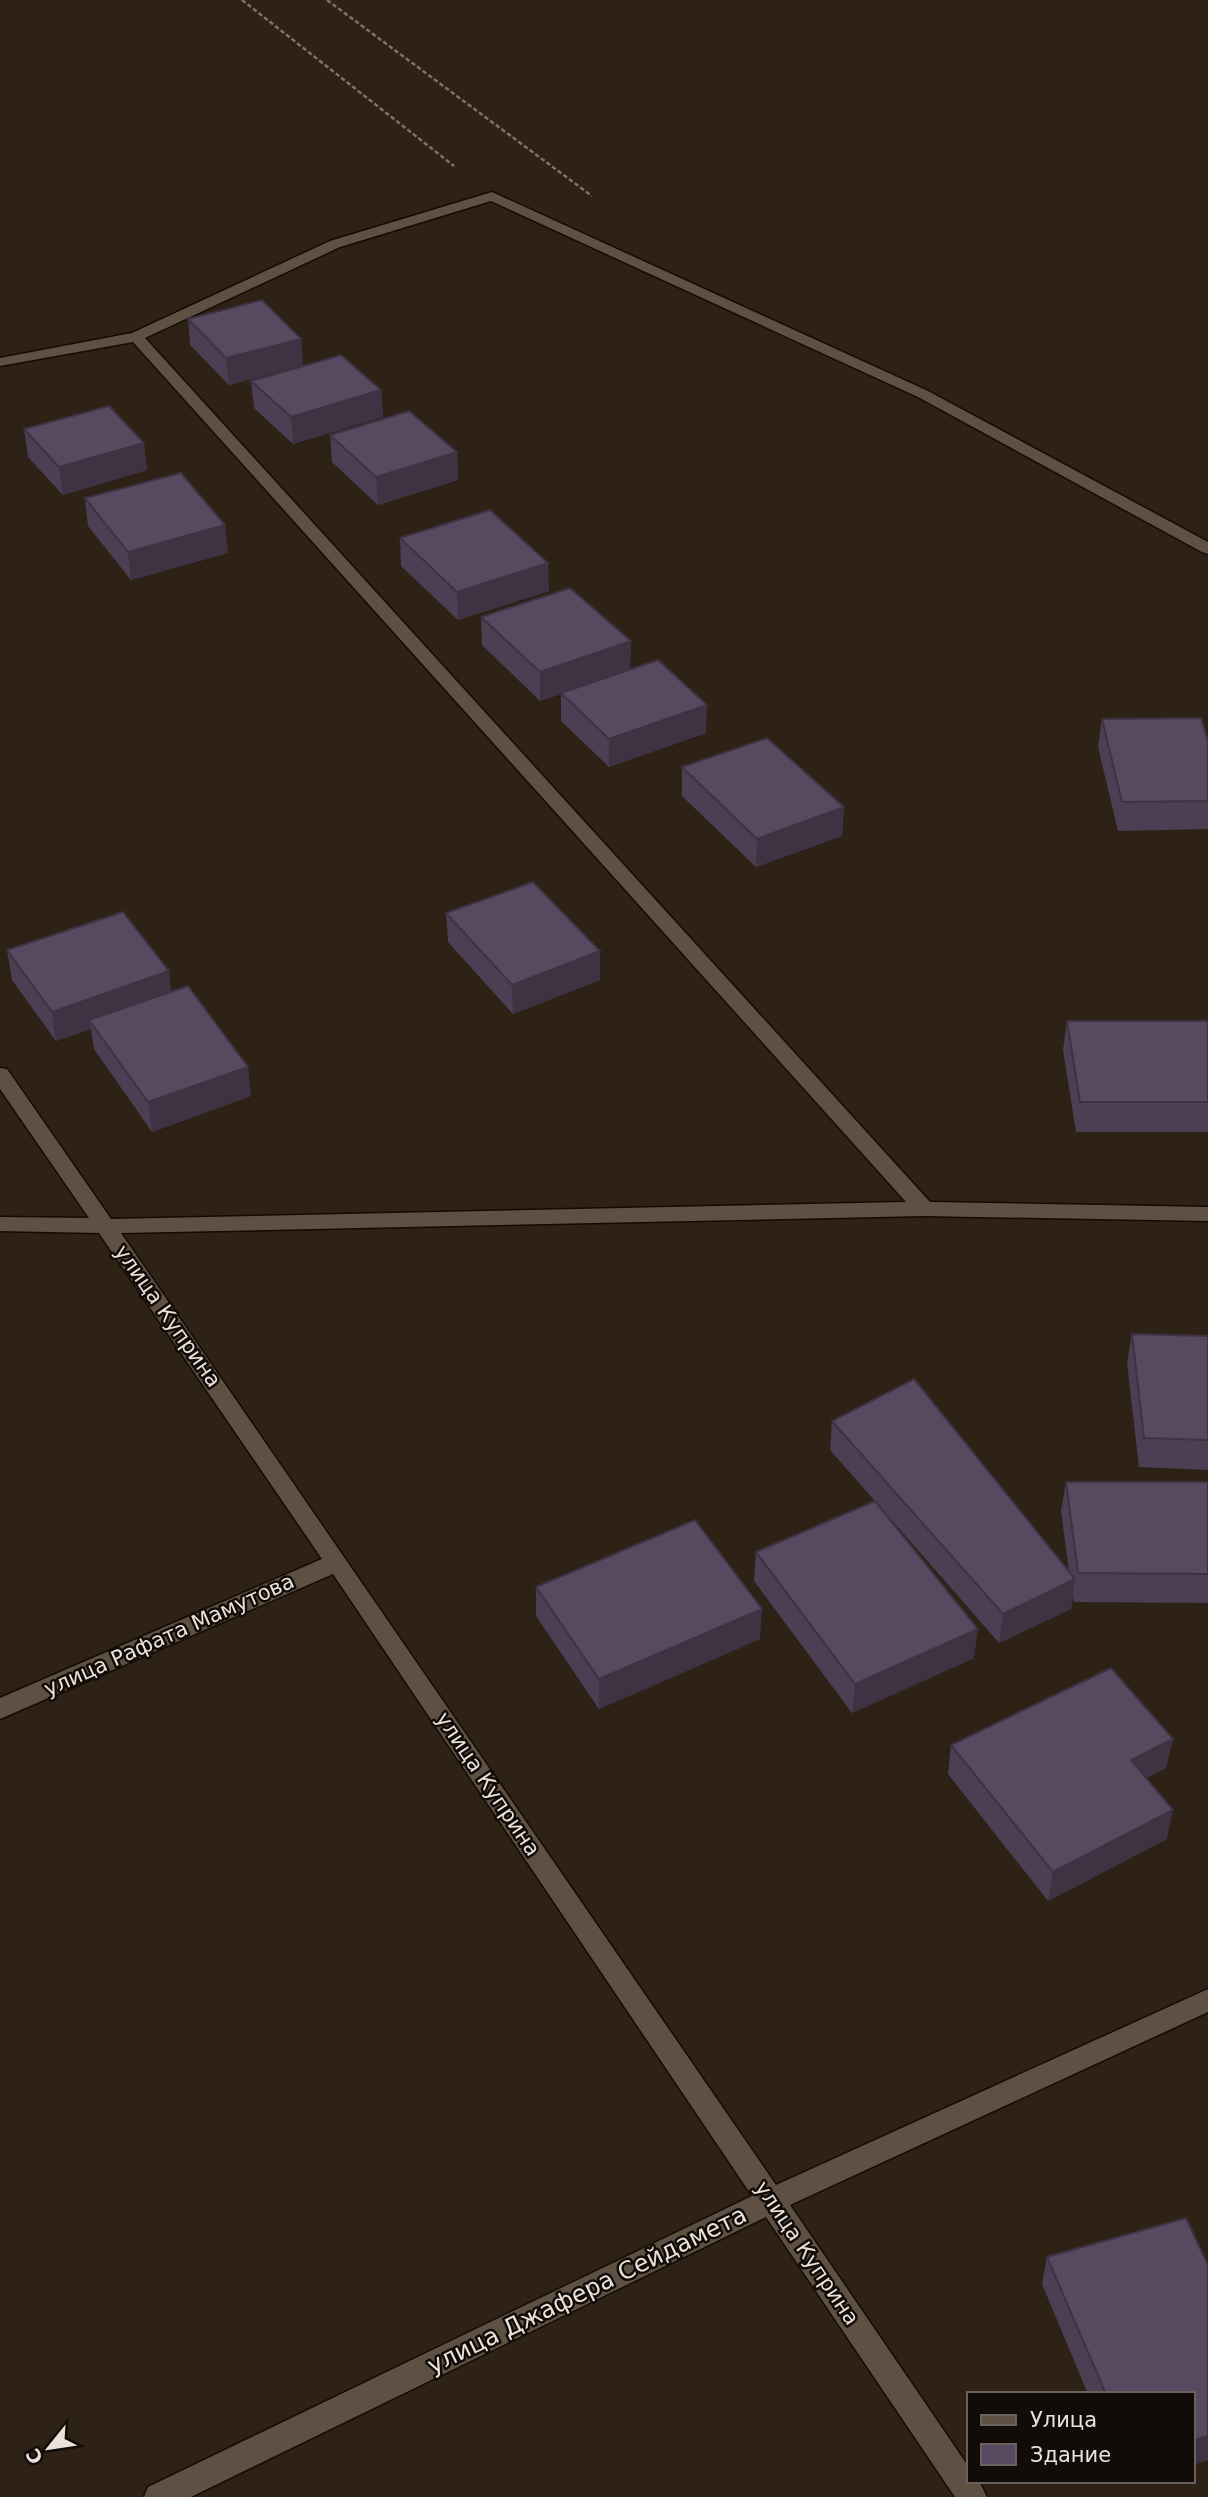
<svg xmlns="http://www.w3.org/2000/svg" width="1208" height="2497" font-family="'DejaVu Sans',sans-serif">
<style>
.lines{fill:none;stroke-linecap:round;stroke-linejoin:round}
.minor-casing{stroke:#150b03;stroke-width:3}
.path{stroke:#7e736a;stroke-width:2.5;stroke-dasharray:4.5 2.5;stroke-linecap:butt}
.minor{fill:#5e5144;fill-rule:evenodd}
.wall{fill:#4c3e53}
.shaded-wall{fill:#3e3243}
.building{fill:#584860;stroke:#3e3243;stroke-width:2}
.labels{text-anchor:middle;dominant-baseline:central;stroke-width:5;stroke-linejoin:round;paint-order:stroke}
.street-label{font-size:21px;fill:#ebe2db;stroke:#120c08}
.near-street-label{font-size:24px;fill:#ebe2db;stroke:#120c08}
</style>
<rect width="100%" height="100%" fill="#2e2216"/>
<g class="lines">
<g class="minor-casing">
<polygon id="minor" points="492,192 928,391 1208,542 1208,554 1202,552 918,397 491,201 340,247 145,338 930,1202 1208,1207 1208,1221 924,1216 121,1233 776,2185 1208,1989 1208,2012 790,2205 968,2466 968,2481 979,2481 987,2497 955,2497 766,2217 191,2497 144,2497 148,2487 752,2196 333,1574 0,1719 0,1698 322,1559 99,1233 0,1231 0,1217 89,1218 0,1089 0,1068 7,1069 111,1219 906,1202 133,342 0,366 0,358 132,333 330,241"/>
</g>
<g class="path">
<polyline points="242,0 454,166"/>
<polyline points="327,0 592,196"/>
</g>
<use href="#minor" class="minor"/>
</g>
<g class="wall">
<polygon points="188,319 301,339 303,365 229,385 190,345"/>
<polygon points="251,381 381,390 383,417 293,444 254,408"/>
<polygon points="24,429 147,470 63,495 28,457"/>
<polygon points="330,435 457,452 458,480 378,505 332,462"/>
<polygon points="85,498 228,553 131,580 88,526"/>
<polygon points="400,538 549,591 458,620 401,566"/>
<polygon points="481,617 631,641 630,669 706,733 609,767 561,721 561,694 540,701 482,645"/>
<polygon points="1102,719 1208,741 1208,829 1118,831 1098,747"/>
<polygon points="682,767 844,807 842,836 756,867 682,796"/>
<polygon points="446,913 600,980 513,1014 448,942"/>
<polygon points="7,950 171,992 251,1096 152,1132 94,1049 91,1029 56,1041 12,980"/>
<polygon points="1067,1021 1208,1021 1208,1132 1076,1132 1063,1050"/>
<polygon points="1132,1334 1208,1336 1208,1470 1139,1467 1127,1363"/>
<polygon points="832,1421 1069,1572 1061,1511 1066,1482 1208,1482 1208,1603 1074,1602 1073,1596 1071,1609 999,1643 882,1509 974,1658 852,1713 754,1581 756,1552 875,1501 830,1450"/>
<polygon points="536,1587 760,1639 599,1709 536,1616"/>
<polygon points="1173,1739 1166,1768 1146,1778 1167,1839 1048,1901 948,1774 951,1745"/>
<polygon points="1186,2218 1208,2265 1208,2460 1192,2465 1192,2394 1088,2394 1042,2284 1047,2257"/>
</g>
<g class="shaded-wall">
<polygon points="301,339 303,365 229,385 226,358"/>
<polygon points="381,390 383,417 293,444 291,417"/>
<polygon points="144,443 147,470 63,495 59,467"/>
<polygon points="457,452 458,480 378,505 376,477"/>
<polygon points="225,525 228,553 131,580 128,552"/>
<polygon points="548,563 549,591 458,620 457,592"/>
<polygon points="631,641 630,669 540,701 540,672"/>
<polygon points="707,705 706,733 609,767 609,739"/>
<polygon points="844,807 842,836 756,867 757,839"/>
<polygon points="600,951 600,980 513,1014 512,985"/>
<polygon points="169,971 172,1000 89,1020 91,1029 56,1041 52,1012"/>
<polygon points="248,1067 251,1096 152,1132 148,1102"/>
<polygon points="1075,1579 1071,1609 999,1643 1003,1614"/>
<polygon points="762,1609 760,1639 599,1709 599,1679"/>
<polygon points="978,1629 974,1658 852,1713 855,1684"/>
<polygon points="1173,1739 1166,1768 1125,1789 1131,1760"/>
<polygon points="1173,1810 1167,1839 1048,1901 1053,1872"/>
<polygon points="1208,2436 1208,2460 1192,2465 1192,2441"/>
</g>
<g class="building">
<polygon points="262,300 301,339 226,358 188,319"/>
<polygon points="341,355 381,390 291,417 251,381"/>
<polygon points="109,406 144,443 59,467 24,429"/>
<polygon points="409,411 457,452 376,477 330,435"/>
<polygon points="181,473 225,525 128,552 85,498"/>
<polygon points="490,510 548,563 457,592 400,538"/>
<polygon points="570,588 631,641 540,672 481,617"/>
<polygon points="658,660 707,705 609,739 561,693"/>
<polygon points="1201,718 1208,741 1208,801 1122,802 1102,719"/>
<polygon points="767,738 844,807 757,839 682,767"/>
<polygon points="533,882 600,951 512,985 446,913"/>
<polygon points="123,912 169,971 52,1012 7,950"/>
<polygon points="188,986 248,1067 148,1102 89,1020"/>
<polygon points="1067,1021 1208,1021 1208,1102 1080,1102"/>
<polygon points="1132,1334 1208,1336 1208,1440 1144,1438"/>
<polygon points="914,1379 1075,1579 1003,1614 832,1421"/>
<polygon points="1066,1482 1208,1482 1208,1574 1078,1573"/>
<polygon points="875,1501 978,1629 855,1684 756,1552"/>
<polygon points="695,1520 762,1609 599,1679 536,1587"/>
<polygon points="1111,1668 1173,1739 1131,1760 1173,1810 1053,1872 951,1745"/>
<polygon points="1186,2218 1208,2265 1208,2436 1192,2441 1192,2394 1106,2394 1047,2257"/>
</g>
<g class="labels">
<g class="street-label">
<text transform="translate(168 1316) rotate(55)">улица Куприна</text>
<text transform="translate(169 1635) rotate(-24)">улица Рафата Мамутова</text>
<text transform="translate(488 1784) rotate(56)">улица Куприна</text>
<text transform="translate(807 2253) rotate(56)">улица Куприна</text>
</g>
<g class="near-street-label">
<text transform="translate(587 2290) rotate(-26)">улица Джафера Сейдамета</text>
</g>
</g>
<rect x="967" y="2392" width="228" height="91" fill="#120c08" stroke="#69625c" stroke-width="2"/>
<rect x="981" y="2415" width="35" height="10" fill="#5e5144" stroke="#69625c" stroke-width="2"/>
<text x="1030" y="2427" font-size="21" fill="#ebe2db">Улица</text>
<rect x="981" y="2444" width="35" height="21" fill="#584860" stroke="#69625c" stroke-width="2"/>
<text x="1030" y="2462" font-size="21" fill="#ebe2db">Здание</text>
<g transform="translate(49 2448) rotate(240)" stroke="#120c08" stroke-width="5" paint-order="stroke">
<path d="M0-5L12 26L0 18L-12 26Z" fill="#ebe2db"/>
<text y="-10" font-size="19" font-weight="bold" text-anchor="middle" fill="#ebe2db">С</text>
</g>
</svg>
